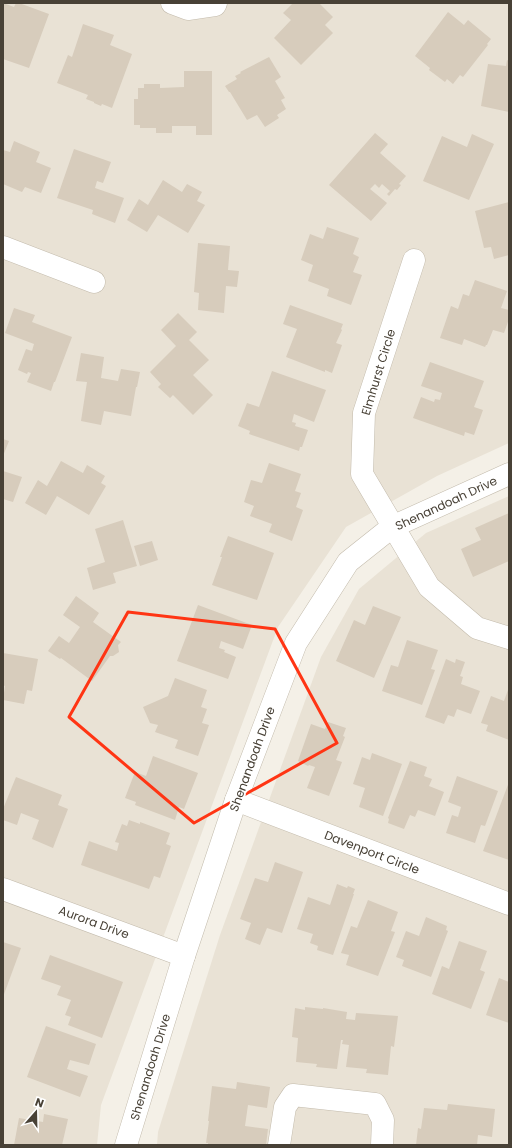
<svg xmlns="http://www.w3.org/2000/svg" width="512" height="1148" font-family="Poppins,sans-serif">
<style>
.residential{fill:#e9e2d5}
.building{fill:#d7ccbc}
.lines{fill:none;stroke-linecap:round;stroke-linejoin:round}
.minor-casing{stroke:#c3bbac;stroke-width:23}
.minor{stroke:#fff;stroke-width:22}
.marked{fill:none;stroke:#ff3514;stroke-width:3;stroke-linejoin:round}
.labels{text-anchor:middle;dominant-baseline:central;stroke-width:4;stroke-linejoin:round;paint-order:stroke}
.street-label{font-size:12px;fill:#484136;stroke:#fff}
</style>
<rect width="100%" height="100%" fill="#f4f0e7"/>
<g class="residential">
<polygon points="3,3 509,3 509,443 437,476 346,527 278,627 101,1105 97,1145 3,1145"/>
<polygon points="509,496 509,1145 157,1145 158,1132 220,935 321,657 359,589 426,533"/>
</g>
<g class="building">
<polygon points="3,3 14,7 16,3 19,3 49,14 29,68 3,59"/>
<polygon points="293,3 319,3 333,17 325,25 333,33 301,65 274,38 291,20 283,13"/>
<polygon points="448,12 464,25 468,20 491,39 487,44 488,45 463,77 460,75 453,84 447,79 445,82 429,70 430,68 415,56"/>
<polygon points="83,24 114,35 110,45 132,54 112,108 102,104 101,106 94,103 94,102 86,99 88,95 57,83 68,55 72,57"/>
<polygon points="269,57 281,77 275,81 285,98 281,100 286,109 277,115 279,118 265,127 257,115 247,120 230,92 229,92 225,86 237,79 235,76 241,73 240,72"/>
<polygon points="507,60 509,61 509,112 481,106 488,64 506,66"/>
<polygon points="184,71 212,71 212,135 196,135 196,126 172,126 172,133 156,133 156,128 140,128 140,125 134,125 134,99 138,99 138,88 144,88 144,84 160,84 160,88 184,87"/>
<polygon points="375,133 388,144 380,153 406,176 399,184 401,185 397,190 395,189 389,196 387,194 390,191 382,184 379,188 375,184 370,189 387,203 371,221 329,185"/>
<polygon points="472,134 494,144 469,200 423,181 442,136 467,147"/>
<polygon points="14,141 40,152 36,162 51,168 41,193 25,187 22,192 3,184 3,150 10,152"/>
<polygon points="74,149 111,162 103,183 97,181 95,188 124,198 115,223 92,214 93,210 57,198"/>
<polygon points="163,180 182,192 187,184 202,192 197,201 205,205 188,233 158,215 147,232 127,220 139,199 148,205"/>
<polygon points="509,202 509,255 494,259 491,247 484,248 475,211"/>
<polygon points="327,227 359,238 353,254 359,257 353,272 362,275 351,305 327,296 329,289 308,281 313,265 301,260 310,234 323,239"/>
<polygon points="198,243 230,246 228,270 239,271 237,287 226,286 224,313 198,310 199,293 194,292"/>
<polygon points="475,280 507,291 501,308 509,310 509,319 504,333 493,330 487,345 486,345 485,347 464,339 462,345 440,338 451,306 458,309 463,294 469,296"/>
<polygon points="290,305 343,324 341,329 342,330 336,343 342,345 332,373 325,370 325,372 286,357 297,329 283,324"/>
<polygon points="14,308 35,315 32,322 72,337 55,382 54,382 51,391 27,382 31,373 28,372 27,374 18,370 26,349 32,351 34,344 5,333"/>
<polygon points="178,313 197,332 189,340 209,360 193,375 213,395 193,415 173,395 170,398 158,387 161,384 150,372 176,346 161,330"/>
<polygon points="81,353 104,357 101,378 118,381 121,369 140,372 137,387 136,387 131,416 104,411 101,425 81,421 87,382 76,381"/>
<polygon points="430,362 484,381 474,407 483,410 474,435 465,432 464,436 413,418 421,397 434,402 435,399 440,400 442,393 421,386"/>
<polygon points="272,371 326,390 314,422 294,414 292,422 296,423 295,426 308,430 302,447 300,447 299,451 249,434 250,431 238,426 247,403 259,407"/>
<polygon points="3,439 9,441 3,456"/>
<polygon points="61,461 83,473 87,465 105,476 101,483 106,486 89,515 57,496 46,515 25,503 38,480 47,486"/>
<polygon points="269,463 301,474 295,491 301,493 296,507 303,510 292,541 269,532 272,524 250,516 254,506 244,502 251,480 262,483"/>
<polygon points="3,471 22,477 13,502 3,499"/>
<polygon points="509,513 509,561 473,577 461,549 481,540 475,528"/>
<polygon points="123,520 137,566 113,573 116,583 93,590 87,568 105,562 95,529"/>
<polygon points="228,536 274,553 257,600 212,585 222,557 220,557"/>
<polygon points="152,541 158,560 140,566 134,546"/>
<polygon points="76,596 99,613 93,622 121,642 118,645 119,652 113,656 110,656 92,681 61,658 60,659 48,651 59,636 69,643 80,627 63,615"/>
<polygon points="198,605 252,625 243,649 221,641 219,648 225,650 224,652 236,657 228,679 177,661"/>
<polygon points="373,606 401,617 374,678 336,661 354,620 365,625"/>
<polygon points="407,640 438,650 431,669 435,670 422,705 382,691 391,665 398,667"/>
<polygon points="3,653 38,659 32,691 27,690 24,704 3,700 5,686 3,685"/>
<polygon points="446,659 455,663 456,659 465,662 460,676 463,677 461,684 480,691 471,714 457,709 454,717 448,715 444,724 425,717"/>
<polygon points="175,678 207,690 201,707 207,709 202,723 209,725 198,756 175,748 178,740 155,732 158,725 150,723 143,707 168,696"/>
<polygon points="509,687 509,740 486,731 488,725 481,723 491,696 504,701"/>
<polygon points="328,722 346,728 343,736 345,737 336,760 342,762 329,796 307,788 315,767 309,765 308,766 298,761 311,724 325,729"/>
<polygon points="372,753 402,764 383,816 359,807 365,788 353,784 362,757 370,760"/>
<polygon points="153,756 198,773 184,809 179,807 175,820 135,805 136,802 125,798 135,772 146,776"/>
<polygon points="410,761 427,767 424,776 432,779 429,786 444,792 435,816 418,810 415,817 410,815 404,829 388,823 389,819 388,818"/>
<polygon points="457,776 498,791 485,826 481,825 475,843 446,833 452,815 458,817 461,807 448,802"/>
<polygon points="16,777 62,795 58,805 68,809 53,848 32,839 39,820 21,813 17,825 3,820 3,809"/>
<polygon points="509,782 509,860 483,851"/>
<polygon points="129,820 140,824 140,822 170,833 166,844 171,846 160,878 154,876 149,889 81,865 89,841 117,851 119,843 115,842 122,824 127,826"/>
<polygon points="275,862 303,872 282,933 267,928 260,945 245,939 251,923 240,919 255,878 268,882"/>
<polygon points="337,884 347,888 348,886 355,889 353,894 354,894 333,955 317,950 318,946 310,943 313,934 297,929 308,897 330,905"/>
<polygon points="368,900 398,912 391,931 395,932 378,976 346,965 349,955 341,953 351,926 357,928"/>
<polygon points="426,917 447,926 446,930 448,931 431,977 402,966 404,960 396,957 406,931 419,936"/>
<polygon points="459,941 487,951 480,970 485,972 471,1009 432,994 442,966 449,969"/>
<polygon points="3,942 21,948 3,997"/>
<polygon points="50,955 123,982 102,1038 68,1025 71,1017 65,1015 71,1000 57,995 61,986 41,979"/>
<polygon points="499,978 509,982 509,1023 486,1015"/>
<polygon points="305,1007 323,1009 323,1008 347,1012 346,1019 355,1020 356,1013 398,1016 394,1047 391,1046 388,1075 366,1073 367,1069 346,1067 349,1045 342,1044 343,1040 341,1040 337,1069 316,1067 317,1064 296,1062 298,1038 292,1037 295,1008 305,1010"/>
<polygon points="46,1026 96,1044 89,1065 70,1060 67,1069 88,1076 80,1097 27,1077"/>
<polygon points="237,1082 270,1087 267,1108 248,1105 245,1126 268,1129 266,1145 208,1145 208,1143 206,1143 209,1121 208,1121 212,1086 236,1089"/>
<polygon points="448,1104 495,1109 492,1137 478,1135 477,1145 416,1145 418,1128 421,1129 424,1108 447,1110"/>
<polygon points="44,1114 68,1119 62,1145 14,1145 19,1118 43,1122"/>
</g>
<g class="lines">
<g class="minor-casing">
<g id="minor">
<polyline points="172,3 188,9 215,5 216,3"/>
<polyline points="3,247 94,282"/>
<polyline points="414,260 364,413 362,474 429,587 477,628 509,638"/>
<polyline points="236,800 509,904"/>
<polyline points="3,889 184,956"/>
<polyline points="126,1145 184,956 236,800 296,643 348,562 392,527 509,474"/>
<polyline points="279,1145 285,1107 293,1095 375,1104 383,1120 382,1145"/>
</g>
</g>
<use href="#minor" class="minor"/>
</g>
<path class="marked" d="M 128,612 L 275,629 L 337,743 L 194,823 L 69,717 Z"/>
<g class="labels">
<g class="street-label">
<text transform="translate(378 372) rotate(-73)">Elmhurst Circle</text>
<text transform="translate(446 503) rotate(-25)">Shenandoah Drive</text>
<text transform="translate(252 759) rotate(-70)">Shenandoah Drive</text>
<text transform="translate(372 852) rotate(21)">Davenport Circle</text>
<text transform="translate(94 922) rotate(20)">Aurora Drive</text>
<text transform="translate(150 1067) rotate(-73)">Shenandoah Drive</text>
</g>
</g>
<rect width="512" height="1148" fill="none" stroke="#484136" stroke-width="8"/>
<g transform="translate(36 1112) rotate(20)" stroke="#ffffff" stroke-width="3" paint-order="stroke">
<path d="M0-3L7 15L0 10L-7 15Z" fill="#484136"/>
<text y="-6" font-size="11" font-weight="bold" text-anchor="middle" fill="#484136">N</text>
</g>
</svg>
